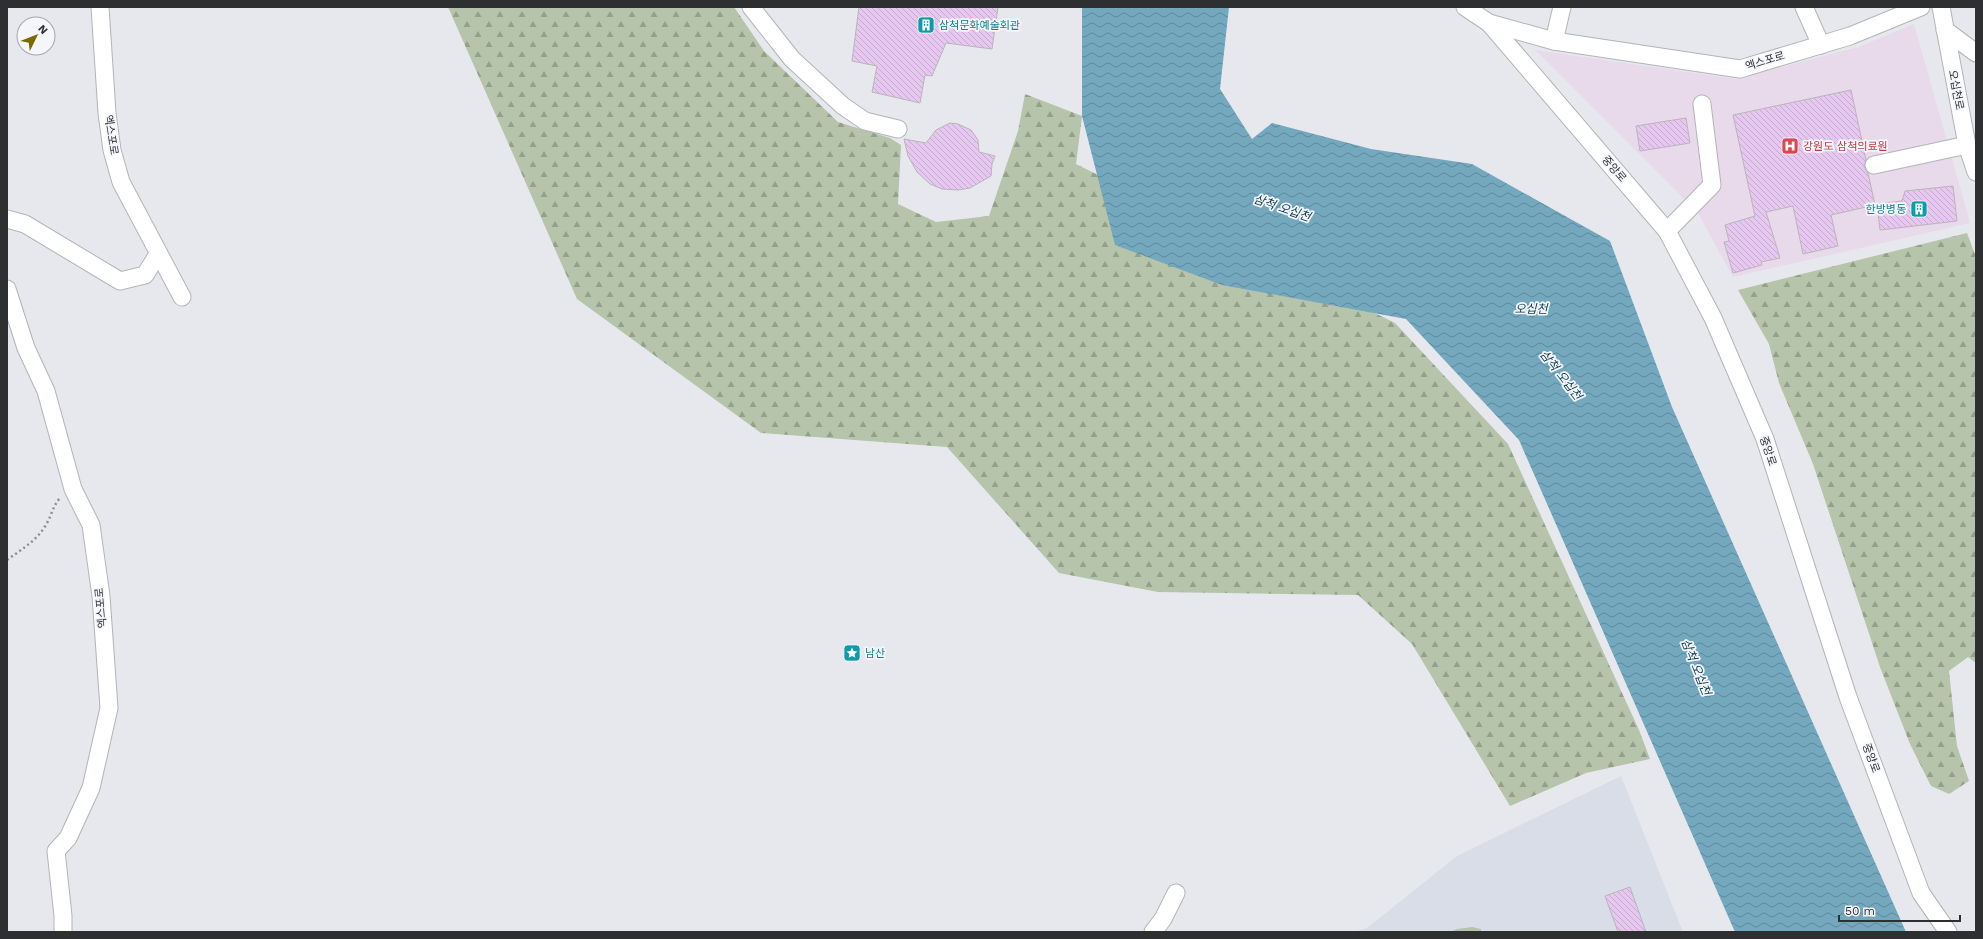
<svg xmlns="http://www.w3.org/2000/svg" width="1983" height="939" font-family="'Work Sans','Noto Sans KR',sans-serif">
<style>
.built{fill:#d9dde8}
.medical{fill:#e8d9eb}
.grass{fill:url(#grass-tufts)}
.forest{fill:url(#forest-firs)}
.water{fill:url(#water-waves)}
.building{fill:url(#building-back-hatch);stroke:#b9b5ba}
.lines{fill:none;stroke-linecap:round;stroke-linejoin:round}
.minor-casing{stroke:#b2b4b8;stroke-width:19}
.path{stroke:#8b8d90;stroke-width:2.5;stroke-dasharray:2 3;stroke-linecap:butt}
.minor{stroke:#fff;stroke-width:17}
.labels{text-anchor:middle;dominant-baseline:central;stroke-width:3.5;stroke-linejoin:round;paint-order:stroke}
.culture-label{font-size:11px;fill:#0d838f;stroke:#f4f6fb;text-anchor:start}
.street-label{font-size:11px;fill:#2e2f31;stroke:#f4f6fb}
.health-label{font-size:11px;fill:#be3a42;stroke:#f4f6fb;text-anchor:start}
.water-label{font-size:12px;font-style:italic;fill:#073949;stroke:#f4f6fb}
</style>
<defs>
<pattern id="grass-tufts" width="24" height="20" patternUnits="userSpaceOnUse"><rect width="24" height="20" fill="#b5c4aa"/><path d="M3 7l-1-3M5 7V3M7 7l1-3M15 17l-1-3M17 17v-4M19 17l1-3" fill="none" stroke="#94a08b"/></pattern>
<pattern id="forest-firs" width="22" height="20" patternUnits="userSpaceOnUse"><rect width="22" height="20" fill="#b5c4aa"/><path d="M5 1l3.5 6h-7zM16 11l3.5 6h-7z" fill="#94a08b"/></pattern>
<pattern id="water-waves" width="16" height="10" patternUnits="userSpaceOnUse"><rect width="16" height="10" fill="#73a8be"/><path d="M0 5q4-4 8 0t8 0" fill="none" stroke="#5f899b"/></pattern>
<pattern id="building-back-hatch" width="6" height="6" patternUnits="userSpaceOnUse"><rect width="6" height="6" fill="#e6c7ef"/><path d="M-1 5l2 2M0 0l6 6M5-1l2 2" fill="none" stroke="#c6abcd"/></pattern>
</defs>
<rect width="100%" height="100%" fill="#e6e8ed"/>
<polygon class="built" points="1621,776 1683,932 1354,932 1367,928 1457,856"/>
<polygon class="medical" points="1914,24 1970,223 1733,277 1698,213 1535,50 1736,79 1858,47"/>
<polygon class="grass" points="1472,927 1481,929 1481,932 1450,932 1457,929"/>
<g class="forest">
<polygon points="448,7 734,7 764,51 838,122 890,138 901,145 898,204 936,222 989,216 1018,131 1025,94 1082,116 1076,164 1395,323 1508,444 1639,730 1650,759 1586,773 1510,806 1412,644 1358,595 1158,592 1059,573 947,447 761,433 577,299"/>
<polygon points="1967,233 1976,257 1976,663 1968,657 1949,671 1957,746 1969,781 1949,794 1931,786 1910,744 1880,667 1813,464 1779,383 1769,344 1738,290"/>
</g>
<polygon class="water" points="1082,7 1229,7 1220,89 1252,139 1272,123 1371,149 1472,164 1610,241 1672,407 1906,932 1735,932 1519,440 1406,319 1222,285 1115,245 1082,116"/>
<g class="building">
<polygon points="859,7 998,7 992,49 946,43 932,76 925,75 920,103 872,92 877,66 852,61"/>
<polygon points="1851,90 1866,160 1864,167 1868,173 1875,205 1831,215 1838,246 1803,254 1793,206 1766,212 1780,258 1761,262 1762,265 1733,273 1724,242 1729,241 1725,225 1755,216 1733,115"/>
<polygon points="1686,118 1690,143 1640,151 1636,126"/>
<polygon points="950,123 958,124 971,130 978,140 979,152 995,156 992,164 991,176 970,188 958,190 942,189 930,184 917,172 908,156 904,139 926,143 936,130"/>
<polygon points="1953,186 1957,221 1880,230 1877,204 1902,201 1905,191"/>
<polygon points="1630,887 1646,932 1618,932 1605,896"/>
</g>
<g class="lines">
<g class="minor-casing">
<g id="minor">
<polyline points="100,7 107,113 112,150 121,182 182,297"/>
<polyline points="751,7 792,59 843,106 865,121 898,129"/>
<polyline points="1465,7 1489,23 1667,231 1713,318 1765,439 1848,697 1921,893 1948,932"/>
<polyline points="1804,7 1821,45"/>
<polyline points="1941,7 1967,145 1976,172"/>
<polyline points="1489,23 1554,41 1740,69 1850,36 1921,7"/>
<polyline points="1945,30 1976,53"/>
<polyline points="1554,41 1562,7"/>
<polyline points="1874,165 1967,145"/>
<polyline points="7,219 25,224 120,281 145,275 158,254"/>
<polyline points="1667,231 1712,185 1702,104"/>
<polyline points="7,289 26,348 46,391 73,489 91,525 101,596 109,708 91,788 68,838 56,851 63,916 63,932"/>
<polyline points="1153,932 1163,919 1176,893"/>
</g>
</g>
<path class="path" d="M 7,560 C 22,549 38,540 47,523 C 52,514 53,506 60,498"/>
<use href="#minor" class="minor"/>
</g>
<defs>
<g id="building-square" transform="scale(0.9)"><rect x="-9" y="-9" width="18" height="18" rx="4" fill="#0f9aa8" stroke="#f4f6fb"/><path d="M-4-6H4V6H1V3H-1V6H-4ZM-2.5-4.3h1.7v1.8h-1.7ZM.8-4.3h1.7v1.8H.8ZM-2.5-1h1.7V.8h-1.7ZM.8-1h1.7V.8H.8Z" fill="#fff"/></g>
<g id="hospital-square" transform="scale(0.9)"><rect x="-9" y="-9" width="18" height="18" rx="4" fill="#e0444e" stroke="#f4f6fb"/><path d="M-5-5h3v3.5h4V-5h3V5h-3V1.5h-4V5h-3Z" fill="#fff"/></g>
<g id="sight-square" transform="scale(0.9)"><rect x="-9" y="-9" width="18" height="18" rx="4" fill="#0f9aa8" stroke="#f4f6fb"/><path d="M0-6L1.8-2.2L6-1.7L2.9 1.2L3.7 5.4L0 3.3L-3.7 5.4L-2.9 1.2L-6-1.7L-1.8-2.2Z" fill="#fff"/></g>
</defs>
<g fill-rule="evenodd">
<use href="#building-square" x="926" y="25"/>
<use href="#hospital-square" x="1790" y="146"/>
<use href="#building-square" x="1919" y="209"/>
<use href="#sight-square" x="852" y="653"/>
</g>
<g class="labels">
<g class="culture-label">
<text x="939" y="25">삼척문화예술회관</text>
<text x="1906" y="209" text-anchor="end">한방병동</text>
<text x="865" y="653">남산</text>
</g>
<g class="street-label">
<text transform="translate(1765 61) rotate(-17)">엑스포로</text>
<text transform="translate(1956 90) rotate(79)">오십천로</text>
<text transform="translate(111 135) rotate(81)">엑스포로</text>
<text transform="translate(1614 169) rotate(49)">중앙로</text>
<text transform="translate(1768 451) rotate(71)">중앙로</text>
<text transform="translate(101 608) rotate(-95)">엑스포로</text>
<text transform="translate(1871 758) rotate(70)">중앙로</text>
</g>
<g class="health-label">
<text x="1803" y="146">강원도 삼척의료원</text>
</g>
<g class="water-label">
<text transform="translate(1282 208) rotate(19)">삼척 오십천</text>
<text x="1531" y="309">오십천</text>
<text transform="translate(1561 375) rotate(52)">삼척 오십천</text>
<text transform="translate(1696 667) rotate(68)">삼척 오십천</text>
</g>
</g>
<rect width="1983" height="939" fill="none" stroke="#2e2f31" stroke-width="16"/>
<g transform="translate(36 36) rotate(47)"><circle r="19" fill="#f4f6fb" stroke="#a5a6aa"/>
<path d="M0-3L7 15L0 10L-7 15Z" fill="#7c6a01"/>
<text y="-6" font-size="11" font-weight="bold" text-anchor="middle" fill="#2e2f31">N</text>
</g>
<path d="M1839 915v6h121v-6" fill="none" stroke="#2e2f31" stroke-width="2"/>
<text x="1845" y="915" font-size="12" fill="#2e2f31" stroke="#f4f6fb" stroke-width="3" paint-order="stroke">50 m</text>
</svg>
